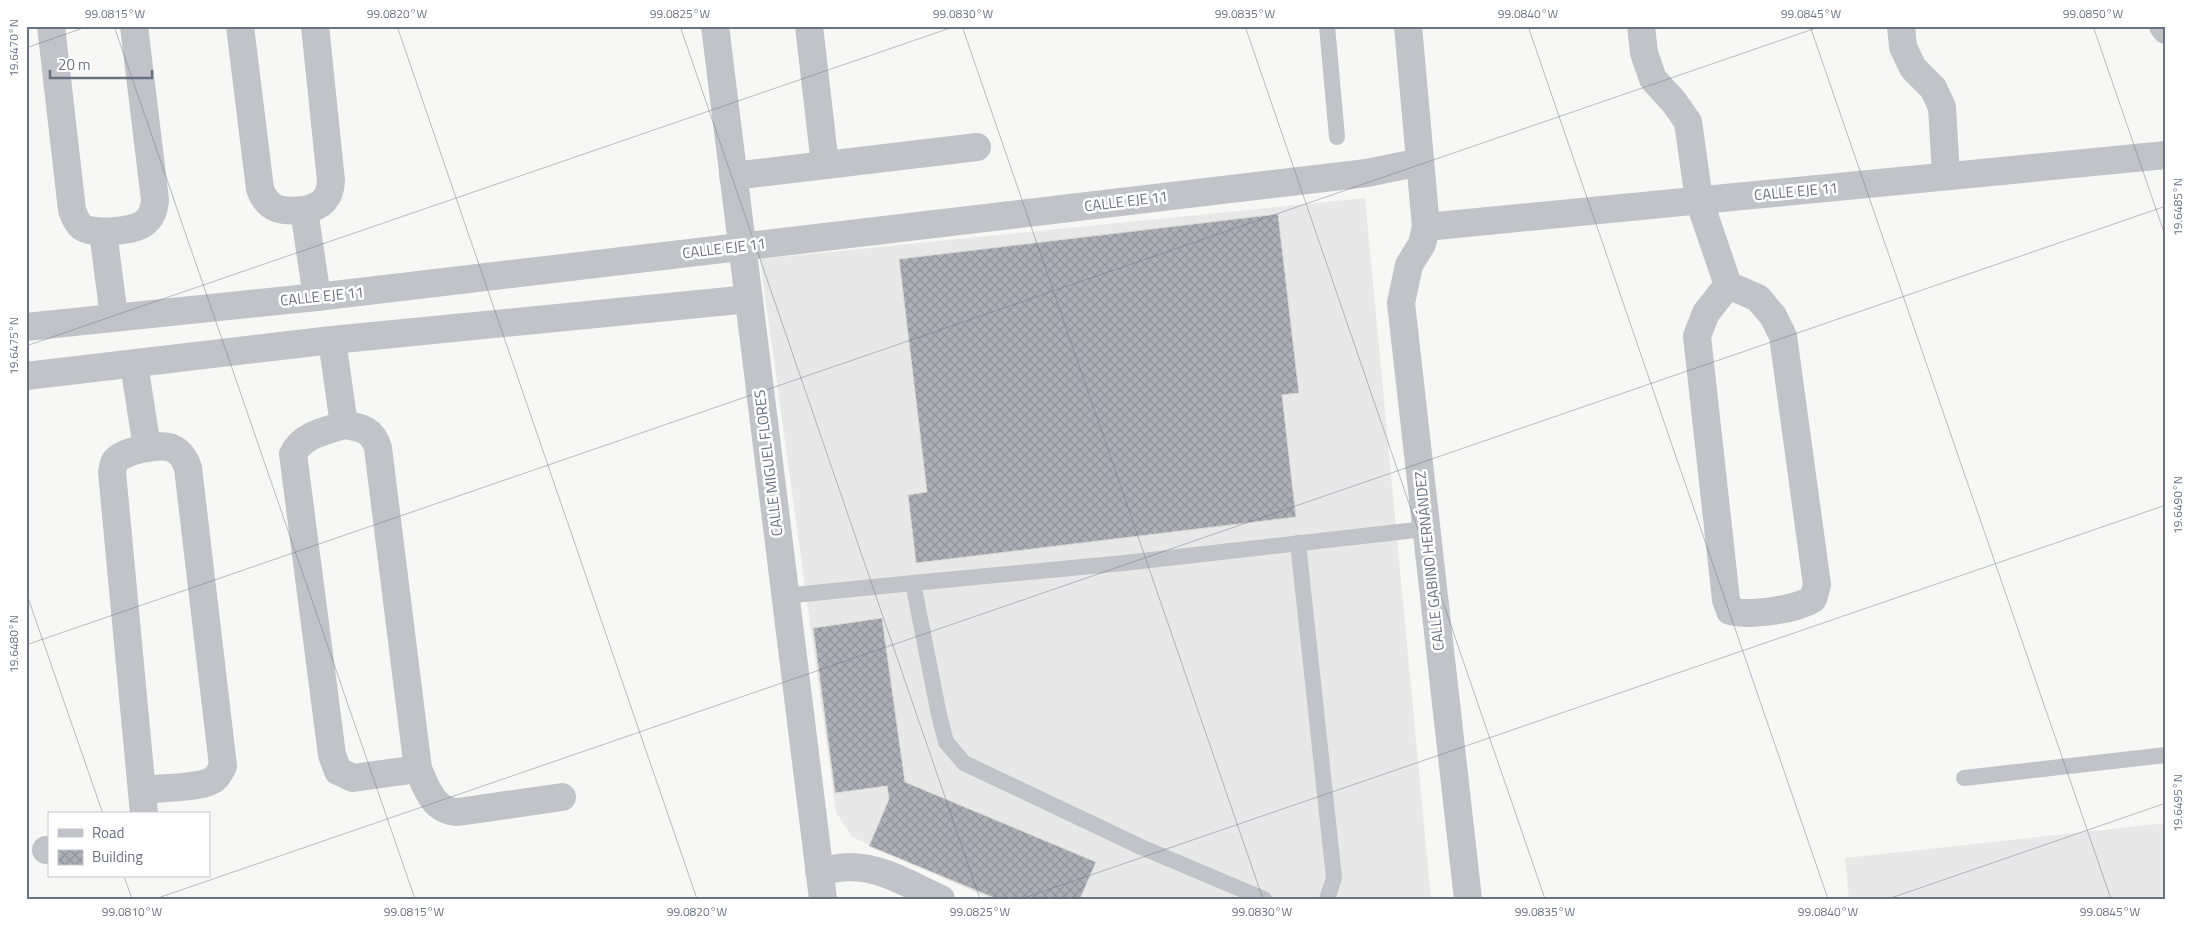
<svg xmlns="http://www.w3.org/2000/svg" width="2192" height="925" font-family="'Titillium Web',sans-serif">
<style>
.built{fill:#e8e8e8}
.building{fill:url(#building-cross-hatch);stroke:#d9d9d7}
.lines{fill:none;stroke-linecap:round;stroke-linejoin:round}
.lane{stroke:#c1c3c8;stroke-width:16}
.street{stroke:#c1c3c8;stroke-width:28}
.ticks{fill:none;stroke:#6a7282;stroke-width:1;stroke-opacity:0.45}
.labels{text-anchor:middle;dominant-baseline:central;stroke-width:5;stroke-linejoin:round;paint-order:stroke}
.street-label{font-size:15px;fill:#6a7282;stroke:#fff}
.neatline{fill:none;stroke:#6a7282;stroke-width:2}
.ticks-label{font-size:12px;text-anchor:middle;fill:#6a7282}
</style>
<defs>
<pattern id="building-cross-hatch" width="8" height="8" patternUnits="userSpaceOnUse" patternTransform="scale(1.25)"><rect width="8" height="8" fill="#acafb6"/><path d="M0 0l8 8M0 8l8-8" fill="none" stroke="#909399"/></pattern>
</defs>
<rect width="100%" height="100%" fill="#f7f7f5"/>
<g class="built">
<polygon points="1365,198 1431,899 990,899 852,837 836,812 760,259"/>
<polygon points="2166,823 2166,899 1849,899 1845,858"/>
</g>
<g class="building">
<polygon points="1278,214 1299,393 1282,395 1296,517 916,563 908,495 927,492 899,259"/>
<polygon points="882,618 905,782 1096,862 1080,899 997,899 869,846 889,799 887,786 835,793 813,628"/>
</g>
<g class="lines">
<g class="lane">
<polyline points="1327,26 1337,137"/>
<polyline points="1298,543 1334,878 1327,899"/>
<polyline points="784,596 913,583"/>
<polyline points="1964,778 2166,755"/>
<polyline points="1264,899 1141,847 964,763 946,742 939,715 913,583 1124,563 1425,529"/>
</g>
<g class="street">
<path d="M 51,26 L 72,210 C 74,216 77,223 82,227 C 92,235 133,231 143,224 C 152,218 154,210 155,200 L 134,26"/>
<path d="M 240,26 L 260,189 C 268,211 283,212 304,210"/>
<path d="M 315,26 L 331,181 C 330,199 321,207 304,210 L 317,297"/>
<polyline points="715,26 823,899"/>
<polyline points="809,26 825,165"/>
<polyline points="1408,26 1426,227 1422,244 1409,265 1401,303 1468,899"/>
<path d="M 1641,26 L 1644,53 L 1653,79 L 1674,102 L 1688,122 L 1699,200 L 1728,285 L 1758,298 L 1773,316 L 1783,336 L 1817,585 L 1813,599 C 1795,610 1750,616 1730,611 L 1726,600 L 1697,336 L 1706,313 L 1728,285"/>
<polyline points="1901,26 1903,47 1913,68 1933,88 1942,107 1946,176"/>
<polyline points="2163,26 2166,30"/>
<polyline points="733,176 977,147"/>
<polyline points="1426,227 2166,155"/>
<polyline points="103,232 114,317"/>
<polyline points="26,327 317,297 1367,173 1420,162"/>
<path d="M 332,340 L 344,425 C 361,427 373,430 378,448 L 418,769 C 427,789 433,811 458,812 L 562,797"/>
<polyline points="134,364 147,448"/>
<polyline points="26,376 332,340 749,299"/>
<path d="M 344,425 C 325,431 302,435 293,454 L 332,755 L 338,771 L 353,778 L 418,769"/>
<path d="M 142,790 C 158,788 199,788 211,781 C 217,778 220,772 223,766 L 188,468 C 185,459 181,452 172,448 C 160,443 123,451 115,461 C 113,464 113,469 112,472 L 144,814"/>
<polyline points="46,850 49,850"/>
<path d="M 819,871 C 829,870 840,867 850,867 C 882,867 912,886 941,899"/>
</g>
</g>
<path class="ticks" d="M 114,26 L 415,899M 397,26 L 697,899M 680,26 L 980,899M 962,26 L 1263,899M 1245,26 L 1545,899M 1528,26 L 1828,899M 1810,26 L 2111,899M 2093,26 L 2166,238M 26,48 L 89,26M 26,346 L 956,26M 26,592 L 103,814M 26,645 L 1822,26M 124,876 L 132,899M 155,899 L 2166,206M 1021,899 L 2166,505M 1888,899 L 2166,803"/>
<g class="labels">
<g class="street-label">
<text transform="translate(1796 191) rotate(-5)">CALLE EJE 11</text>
<text transform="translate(1126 201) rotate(-7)">CALLE EJE 11</text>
<text transform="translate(724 248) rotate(-7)">CALLE EJE 11</text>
<text transform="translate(322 296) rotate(-6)">CALLE EJE 11</text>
<text transform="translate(768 463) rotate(-97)">CALLE MIGUEL FLORES</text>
<text transform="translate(1429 561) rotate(-96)">CALLE GABINO HERNÁNDEZ</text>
</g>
</g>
<rect width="2192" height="925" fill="none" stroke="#ffffff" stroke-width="55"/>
<rect x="48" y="812" width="162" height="65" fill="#ffffff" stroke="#c3c7cd"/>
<rect x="58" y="829" width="25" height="8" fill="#c1c3c8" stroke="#c3c7cd"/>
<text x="92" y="838" font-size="15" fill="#6a7282">Road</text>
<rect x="58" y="850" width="25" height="15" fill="url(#building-cross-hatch)" stroke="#c3c7cd"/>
<text x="92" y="862" font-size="15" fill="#6a7282">Building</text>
<path d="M50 70v8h102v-8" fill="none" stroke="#6a7282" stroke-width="2.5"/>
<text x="58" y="70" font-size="15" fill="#6a7282" stroke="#ffffff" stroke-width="4" paint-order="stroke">20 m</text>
<rect x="28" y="28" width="2136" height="870" class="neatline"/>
<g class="ticks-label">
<text x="115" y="18">99.0815°W</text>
<text x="397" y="18">99.0820°W</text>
<text x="680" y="18">99.0825°W</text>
<text x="963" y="18">99.0830°W</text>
<text x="1245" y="18">99.0835°W</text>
<text x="1528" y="18">99.0840°W</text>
<text x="1811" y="18">99.0845°W</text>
<text x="2093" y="18">99.0850°W</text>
<text transform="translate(14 48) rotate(-90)" y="4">19.6470°N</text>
<text transform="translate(2178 207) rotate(-90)" y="4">19.6485°N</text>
<text transform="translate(14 346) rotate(-90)" y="4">19.6475°N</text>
<text transform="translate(2178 505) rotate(-90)" y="4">19.6490°N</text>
<text transform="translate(14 644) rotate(-90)" y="4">19.6480°N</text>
<text transform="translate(2178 803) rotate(-90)" y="4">19.6495°N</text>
<text x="132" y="916">99.0810°W</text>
<text x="414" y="916">99.0815°W</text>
<text x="697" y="916">99.0820°W</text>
<text x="980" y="916">99.0825°W</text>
<text x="1262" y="916">99.0830°W</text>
<text x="1545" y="916">99.0835°W</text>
<text x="1828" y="916">99.0840°W</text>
<text x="2110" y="916">99.0845°W</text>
</g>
</svg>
